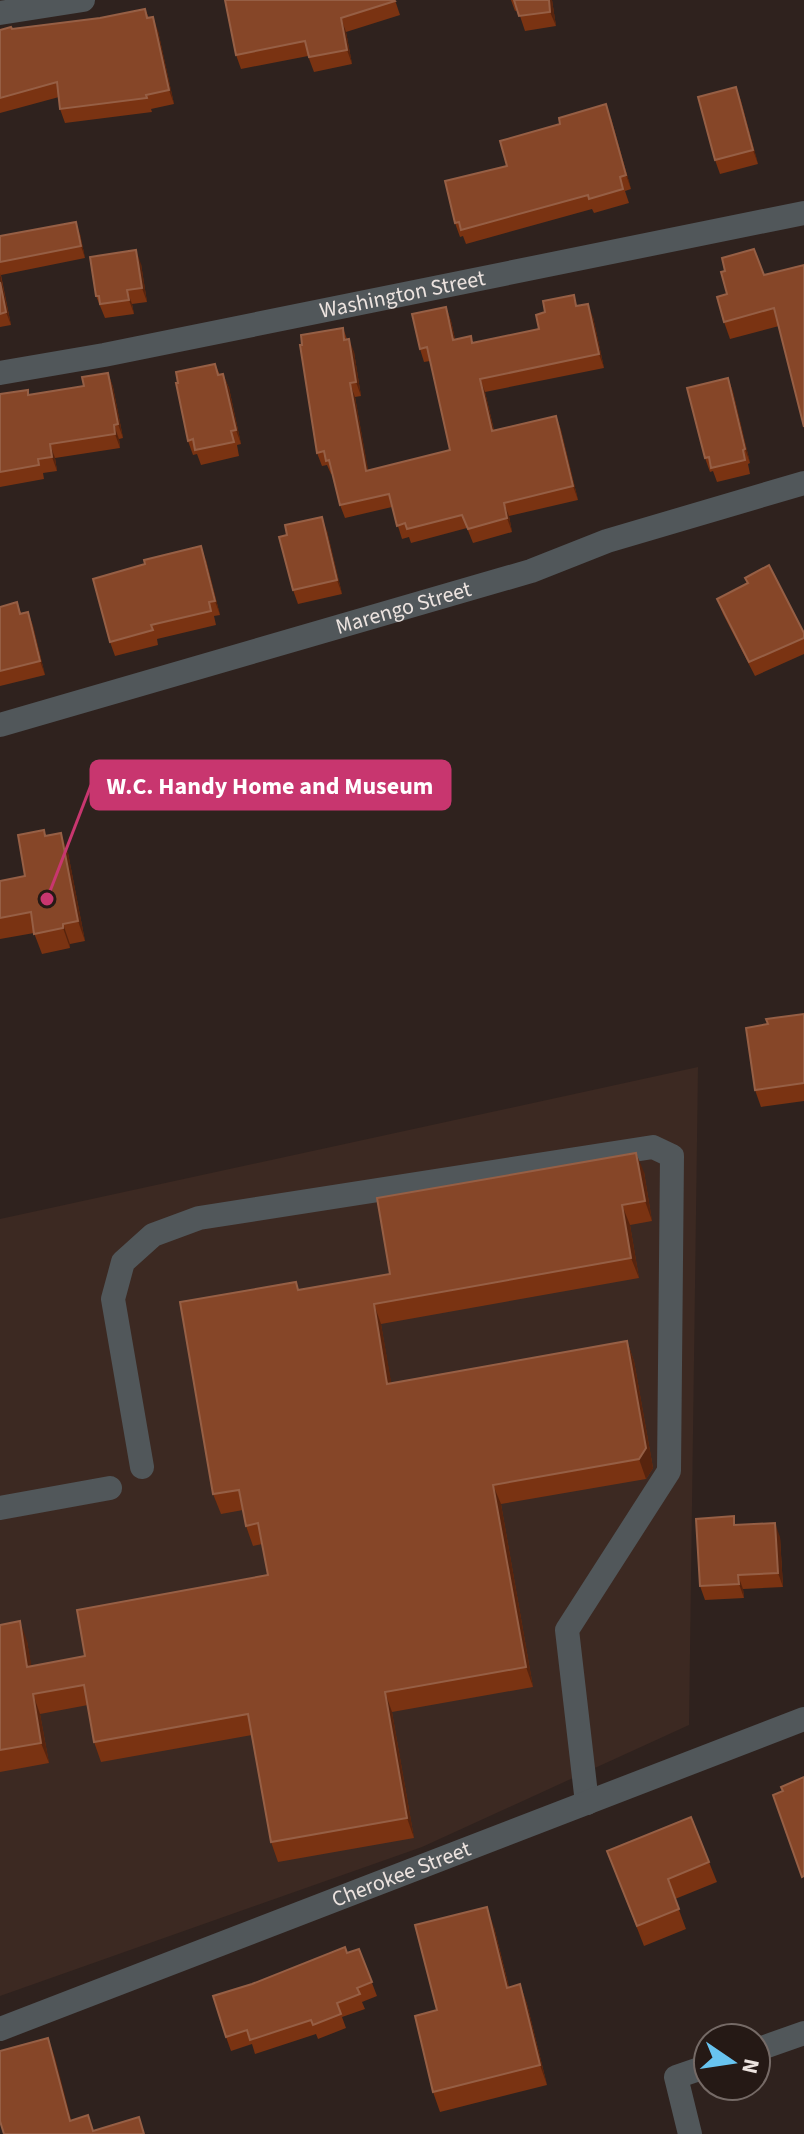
<svg xmlns="http://www.w3.org/2000/svg" width="804" height="2134" font-family="'Source Sans 3',sans-serif">
<style>
.built{fill:#3c2922}
.lines{fill:none;stroke-linecap:round;stroke-linejoin:round}
.minor{stroke:#51575a;stroke-width:24}
.wall{fill:#7a3312}
.shaded-wall{fill:#57240e}
.building{fill:#864628;stroke:#965f45;stroke-width:2}
.labels{text-anchor:middle;dominant-baseline:central;stroke-width:6;stroke-linejoin:round;paint-order:stroke}
.street-label{font-size:22px;fill:#ece3df;stroke:#251915}
.leader{fill:none;stroke:#c8366f;stroke-width:3}
.callout-dot{fill:#c8366f;stroke:#251915;stroke-width:3}
.callout{fill:#c8366f;stroke:#c8366f;stroke-width:3}
.callout-label{font-size:24px;text-anchor:middle;font-weight:bold;fill:#fff}
</style>
<rect width="100%" height="100%" fill="#2f221e"/>
<polygon class="built" points="698,1067 689,1725 422,1847 0,1996 0,1219"/>
<g class="lines">
<g class="minor">
<polyline points="0,13 83,0"/>
<path id="s1" d="M 0,373 L 104,355 L 804,213"/>
<path id="s2" d="M 0,725 L 531,571 L 607,541 L 804,483"/>
<polyline points="142,1467 113,1299 123,1262 153,1235 199,1218 653,1147 672,1156 669,1471 567,1630 587,1803"/>
<polyline points="0,1508 110,1488"/>
<path id="s3" d="M 0,2029 L 804,1719"/>
<polyline points="756,2050 804,2033"/>
<polyline points="690,2134 676,2077 708,2066"/>
</g>
</g>
<g class="wall">
<polygon points="225,0 395,0 400,15 346,32 352,64 314,72 308,56 241,69 236,55"/>
<polygon points="511,0 552,0 556,26 525,31 518,10 515,11"/>
<polygon points="145,9 149,18 158,31 174,104 151,109 152,112 65,123 60,109 59,97 0,113 0,30 100,18"/>
<polygon points="736,87 741,101 758,164 720,174 715,160"/>
<polygon points="611,118 631,189 625,191 629,203 594,213 592,209 466,244 463,236 460,237 455,223 507,166"/>
<polygon points="80,234 85,258 1,275 11,325 0,327 0,236"/>
<polygon points="141,264 147,302 132,304 134,314 105,318 96,296"/>
<polygon points="764,275 779,326 730,339 724,322 727,294"/>
<polygon points="578,306 593,317 604,368 485,392 494,430 556,416 561,430 578,500 509,516 512,532 473,543 467,528 411,543 409,537 402,539 392,507 345,518 340,505 332,474 331,474 327,465 322,466 317,453 343,328 347,339 354,352 361,396 355,397 368,471 450,450 430,361 424,362 420,349 446,307 451,321 455,339 473,343 539,329"/>
<polygon points="215,364 220,375 223,374 229,388 241,444 237,445 239,456 201,465 197,454 193,455 188,441"/>
<polygon points="108,373 113,387 123,438 119,439 120,448 55,458 57,471 43,473 44,479 0,487 0,394 29,395 84,386"/>
<polygon points="728,378 733,392 750,463 748,464 750,474 717,482 713,471 710,472 705,458"/>
<polygon points="327,531 342,594 298,604 293,590"/>
<polygon points="206,560 220,615 214,616 216,625 157,639 158,645 115,656 110,642"/>
<polygon points="745,578 804,633 804,654 755,676 723,614 717,599 747,584"/>
<polygon points="17,602 21,613 28,612 33,626 45,675 0,686 0,607"/>
<polygon points="44,830 46,836 68,853 85,941 70,944 70,948 42,954 34,933 0,939 0,881 25,876"/>
<polygon points="804,1014 804,1101 761,1107 755,1090 768,1024"/>
<polygon points="644,1172 652,1221 630,1225 639,1278 381,1324 391,1383 627,1341 634,1361 653,1468 646,1479 501,1504 533,1687 392,1712 414,1838 278,1862 271,1842 252,1735 101,1762 94,1742 88,1705 40,1714 49,1763 0,1772 0,1625 27,1641 31,1666 85,1656 268,1575 262,1544 253,1546 246,1526 243,1510 221,1514 213,1494 300,1290 390,1274"/>
<polygon points="737,1525 780,1537 783,1587 743,1589 744,1598 705,1600 700,1586"/>
<polygon points="607,1851 709,1862 717,1882 675,1899 686,1929 644,1946"/>
<polygon points="494,1927 509,1987 520,1984 527,2004 547,2085 440,2112 433,2092 437,2010"/>
<polygon points="359,1949 377,1996 362,2002 365,2009 342,2017 346,2028 318,2039 316,2034 255,2054 252,2044 231,2051 226,2037 347,1953"/>
</g>
<g class="shaded-wall">
<polygon points="549,0 552,0 556,26 550,12"/>
<polygon points="153,17 158,31 174,104 169,90"/>
<polygon points="341,18 346,32 352,64 347,50"/>
<polygon points="736,87 741,101 758,164 753,150"/>
<polygon points="606,104 611,118 631,189 626,175"/>
<polygon points="76,222 80,234 85,258 81,246"/>
<polygon points="136,250 141,264 147,302 142,288"/>
<polygon points="0,273 11,325 6,312 0,282"/>
<polygon points="127,290 132,304 134,314 129,300"/>
<polygon points="588,304 593,317 604,368 599,354"/>
<polygon points="446,307 451,321 458,353 453,340"/>
<polygon points="349,339 354,352 361,396 356,382"/>
<polygon points="108,373 113,387 123,438 118,424"/>
<polygon points="223,374 229,388 241,444 236,430"/>
<polygon points="728,378 733,392 750,463 745,449"/>
<polygon points="480,379 485,392 497,444 492,431"/>
<polygon points="350,383 355,397 371,485 366,471"/>
<polygon points="556,416 561,430 578,500 573,486"/>
<polygon points="114,425 119,439 120,448 115,434"/>
<polygon points="50,444 55,458 57,471 52,457"/>
<polygon points="504,503 509,516 512,532 507,518"/>
<polygon points="322,517 327,531 342,594 337,580"/>
<polygon points="201,546 206,560 220,615 215,601"/>
<polygon points="28,612 33,626 45,675 40,661"/>
<polygon points="61,833 68,853 85,941 78,921"/>
<polygon points="63,924 70,944 70,948 63,928"/>
<polygon points="636,1153 644,1172 652,1221 645,1201"/>
<polygon points="622,1205 630,1225 639,1278 631,1258"/>
<polygon points="374,1304 381,1324 395,1404 387,1384"/>
<polygon points="627,1341 634,1361 653,1468 646,1479 639,1459"/>
<polygon points="493,1485 501,1504 533,1687 526,1667"/>
<polygon points="775,1523 780,1537 783,1587 778,1573"/>
<polygon points="738,1575 743,1589 744,1598 739,1584"/>
<polygon points="20,1621 27,1641 35,1686 27,1667"/>
<polygon points="385,1692 392,1712 414,1838 407,1818"/>
<polygon points="33,1694 40,1714 49,1763 41,1743"/>
<polygon points="487,1907 494,1927 514,2008 507,1988"/>
<polygon points="520,1984 527,2004 547,2085 540,2065"/>
<polygon points="48,2038 55,2057 75,2134 70,2121"/>
</g>
<g class="building">
<polygon points="225,0 394,0 395,1 341,18 347,50 309,57 305,41 236,55"/>
<polygon points="514,0 549,0 550,12 519,16"/>
<polygon points="145,9 147,18 153,17 169,90 146,95 147,98 60,109 57,82 0,98 0,30 11,27 12,29 100,18"/>
<polygon points="736,87 753,150 715,160 698,97"/>
<polygon points="606,104 626,175 620,177 623,189 589,199 588,195 461,230 459,222 455,223 445,181 507,166 500,141 560,124 559,118"/>
<polygon points="76,222 81,246 0,262 0,236"/>
<polygon points="754,249 764,275 804,265 804,427 774,308 724,322 717,297 727,294 721,272 725,271 722,258"/>
<polygon points="136,250 142,288 127,290 129,300 100,304 99,296 96,296 90,257"/>
<polygon points="0,282 6,312 0,314"/>
<polygon points="574,295 576,306 588,304 599,354 480,379 492,431 556,416 573,486 504,503 507,518 468,529 462,515 407,529 405,523 397,526 389,494 340,505 329,460 326,461 324,451 317,453 300,345 302,345 301,335 343,328 344,340 349,339 356,382 350,383 366,471 450,450 427,347 420,349 412,314 446,307 453,340 471,336 472,343 539,329 536,315 545,312 543,301"/>
<polygon points="215,364 218,375 223,374 236,430 231,431 234,442 195,450 193,439 188,441 176,383 178,383 176,372"/>
<polygon points="108,373 118,424 114,425 115,434 50,444 52,457 38,459 39,465 0,472 0,394 28,390 28,395 84,386 82,377"/>
<polygon points="728,378 745,449 743,450 745,460 711,468 709,457 705,458 687,388"/>
<polygon points="322,517 337,580 293,590 279,537 287,535 285,525"/>
<polygon points="201,546 215,601 209,602 211,611 151,625 153,630 110,642 93,579 145,564 144,560"/>
<polygon points="769,565 804,633 804,638 749,662 717,599 748,583 745,578"/>
<polygon points="17,602 20,614 28,612 40,661 0,671 0,607"/>
<polygon points="44,830 45,836 61,833 78,921 63,924 63,928 34,934 31,912 0,918 0,881 25,876 18,835"/>
<polygon points="804,1014 804,1083 755,1090 746,1028 768,1024 766,1019"/>
<polygon points="636,1153 645,1201 622,1205 631,1258 374,1304 387,1384 627,1341 646,1448 639,1459 493,1485 526,1667 385,1692 407,1818 271,1842 248,1714 94,1742 84,1685 33,1694 41,1743 0,1750 0,1625 20,1621 27,1667 85,1656 77,1610 268,1575 258,1523 246,1526 239,1490 213,1494 180,1302 296,1282 298,1290 390,1274 377,1198"/>
<polygon points="734,1516 734,1525 775,1523 778,1573 738,1575 739,1584 700,1586 696,1519"/>
<polygon points="804,1777 804,1876 802,1877 773,1795 783,1791 781,1787"/>
<polygon points="691,1817 709,1862 668,1879 679,1909 637,1926 607,1851"/>
<polygon points="487,1907 507,1988 520,1984 540,2065 433,2092 415,2016 437,2010 415,1925"/>
<polygon points="345,1947 347,1953 359,1949 372,1982 357,1988 360,1994 337,2003 341,2014 313,2025 311,2020 250,2040 247,2030 226,2037 213,1996 252,1984"/>
<polygon points="48,2038 70,2121 88,2115 93,2131 139,2117 144,2134 4,2134 0,2121 0,2051"/>
</g>
<g class="labels">
<g class="street-label">
<text stroke="none"><textPath href="#s1" startOffset="410">Washington Street</textPath></text>
<text stroke="none"><textPath href="#s2" startOffset="420">Marengo Street</textPath></text>
<text stroke="none"><textPath href="#s3" startOffset="430">Cherokee Street</textPath></text>
</g>
</g>
<path class="leader" d="M47 899L91 785"/>
<circle class="callout-dot" cx="47" cy="899" r="8"/>
<rect class="callout" x="91" y="761" width="359" height="48" rx="8"/>
<g class="callout-label">
<text x="270" y="794">W.C. Handy Home and Museum</text>
</g>
<g transform="translate(732 2062) rotate(103)"><circle r="38" fill="#251915" stroke="#756a66" stroke-width="2"/>
<path d="M0-6L14 30L0 20L-14 30Z" fill="#68c4f0"/>
<text y="-12" font-size="22" font-weight="bold" text-anchor="middle" fill="#ece3df">N</text>
</g>
</svg>
